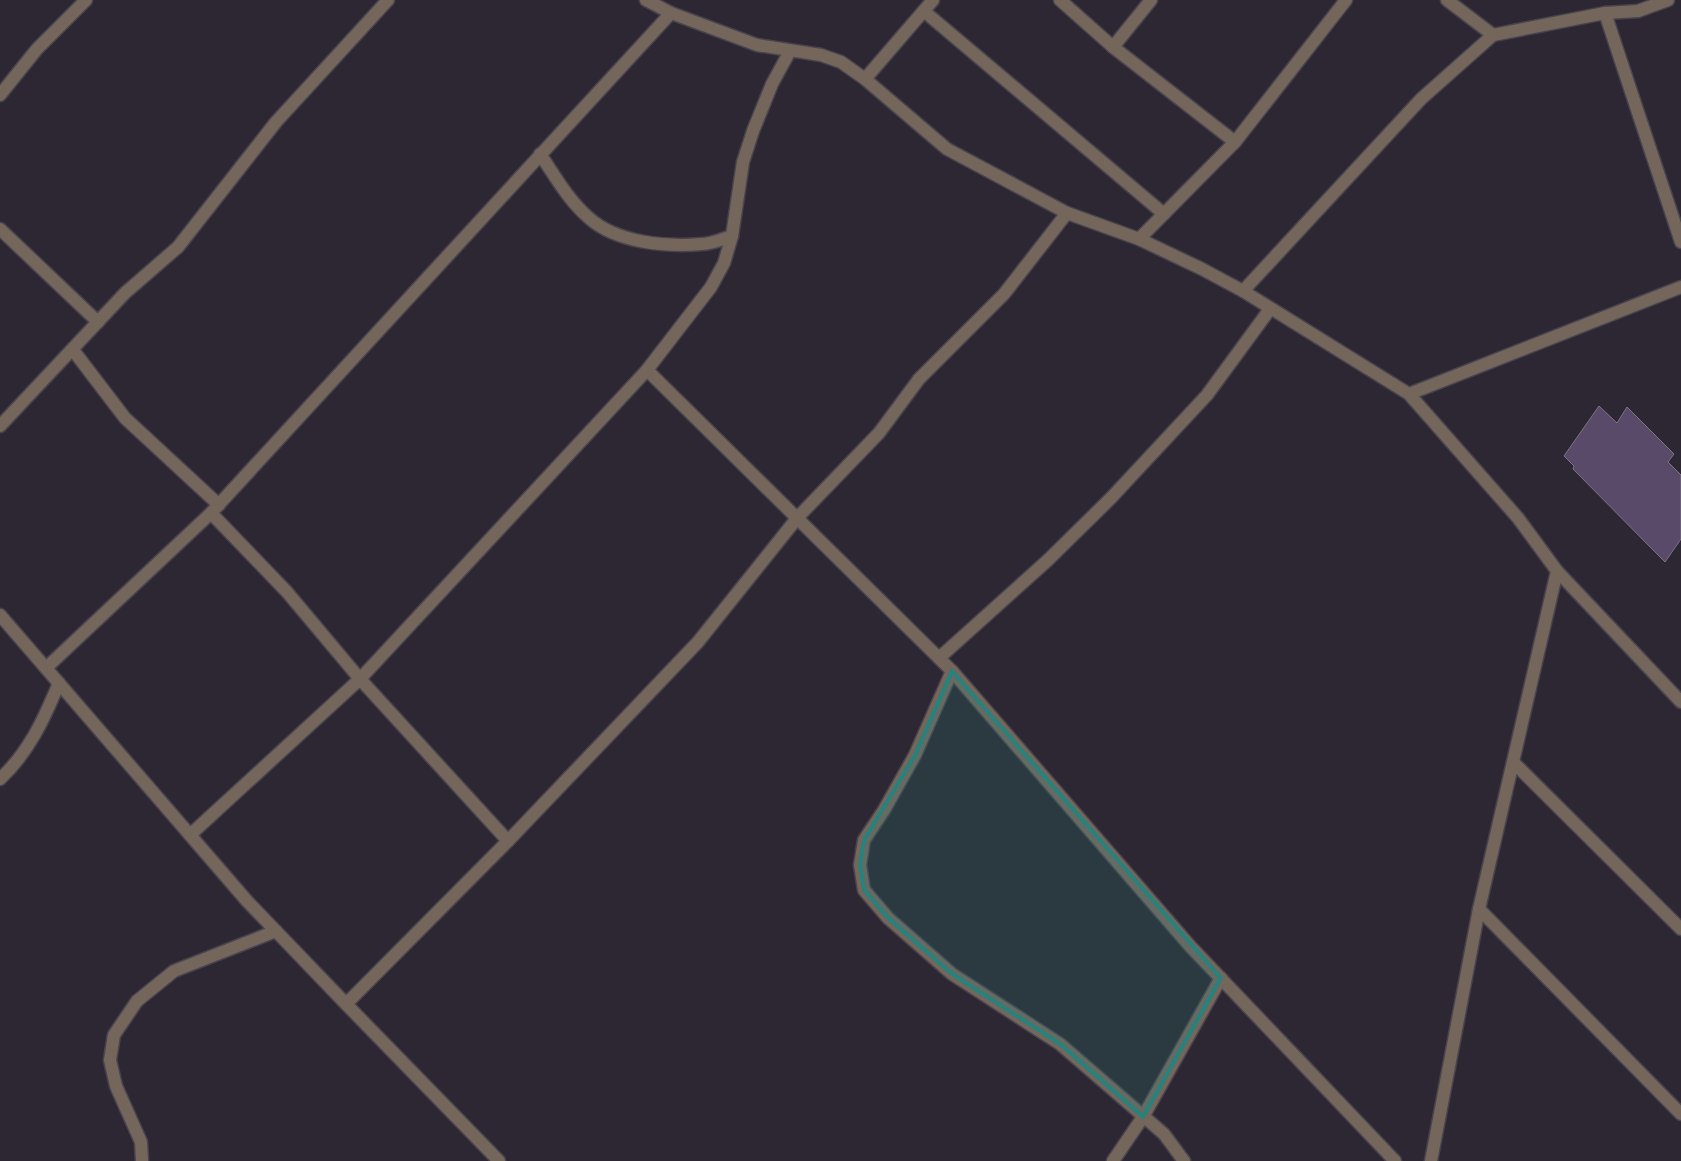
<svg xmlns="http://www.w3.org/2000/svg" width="1681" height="1161" font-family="'Public Sans',sans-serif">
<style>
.building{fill:#5a4a6a;stroke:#7c7584}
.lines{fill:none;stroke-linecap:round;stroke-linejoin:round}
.street-casing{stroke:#48444e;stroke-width:15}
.street{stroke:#75665c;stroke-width:12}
.marked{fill:#26827c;fill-opacity:0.2;stroke:#26827c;stroke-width:4;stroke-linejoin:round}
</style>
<rect width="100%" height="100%" fill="#2c2732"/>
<polygon class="building" points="1599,406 1617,423 1627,407 1674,454 1668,462 1681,475 1681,539 1665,562 1573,469 1574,466 1564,456"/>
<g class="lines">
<g class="street-casing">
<g id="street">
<polyline points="646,0 671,13 757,45 821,55 841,62 865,79"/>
<polyline points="933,0 865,79 947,149 1067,213 1139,239 1202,269 1243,291 1409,394 1681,287"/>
<polyline points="1060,0 1113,47 1235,142"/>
<polyline points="1447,0 1493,35"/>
<polyline points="925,12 1164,214"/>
<polyline points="1605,13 1681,242"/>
<polyline points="1113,47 1151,0"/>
<polyline points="0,95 37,49 86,0"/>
<path d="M 540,154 C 555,176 568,200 589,218 C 617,243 666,247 702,244 C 712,244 722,239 732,236"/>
<polyline points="0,229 98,322"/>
<polyline points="1139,239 1235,142 1346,0"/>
<polyline points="1243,291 1421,99 1493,35 1605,13 1638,11 1668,0"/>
<polyline points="73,350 125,418 219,505"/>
<polyline points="647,370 952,671 1190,946 1395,1161"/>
<polyline points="1409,394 1518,518 1557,571 1479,909 1431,1161"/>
<polyline points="0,426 125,293 178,247 276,122 388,0"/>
<polyline points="211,513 671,13"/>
<polyline points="1557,571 1681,702"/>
<polyline points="0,615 247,901 346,1004 508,841 698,642 798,517 879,433 919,379 1004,294 1067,213"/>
<polyline points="939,658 1048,560 1111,498 1207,395 1270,309"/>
<polyline points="46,668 211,513 287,592 360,679 508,841"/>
<polyline points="952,671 915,755 884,810 864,840 860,865 864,890 888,918 952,974 1060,1044 1164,1134 1184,1161"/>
<polyline points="1513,762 1681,929"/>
<path d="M 0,779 C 29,752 44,719 59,683"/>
<polyline points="190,835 360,679 647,370 711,287 724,263 732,236 743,162 753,131 772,84 790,51"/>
<polyline points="1479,909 1681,1114"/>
<polyline points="346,1004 499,1161"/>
<polyline points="142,1161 141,1142 116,1086 110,1060 114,1035 137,1001 174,971 276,931"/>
<polyline points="1113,1161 1143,1117 1221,978"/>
</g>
</g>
<use href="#street" class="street"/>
</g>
<path class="marked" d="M 952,671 L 1221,978 L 1143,1117 L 1060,1044 L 952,974 L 888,918 L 864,890 L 860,865 L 864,840 L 915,755 Z"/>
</svg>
